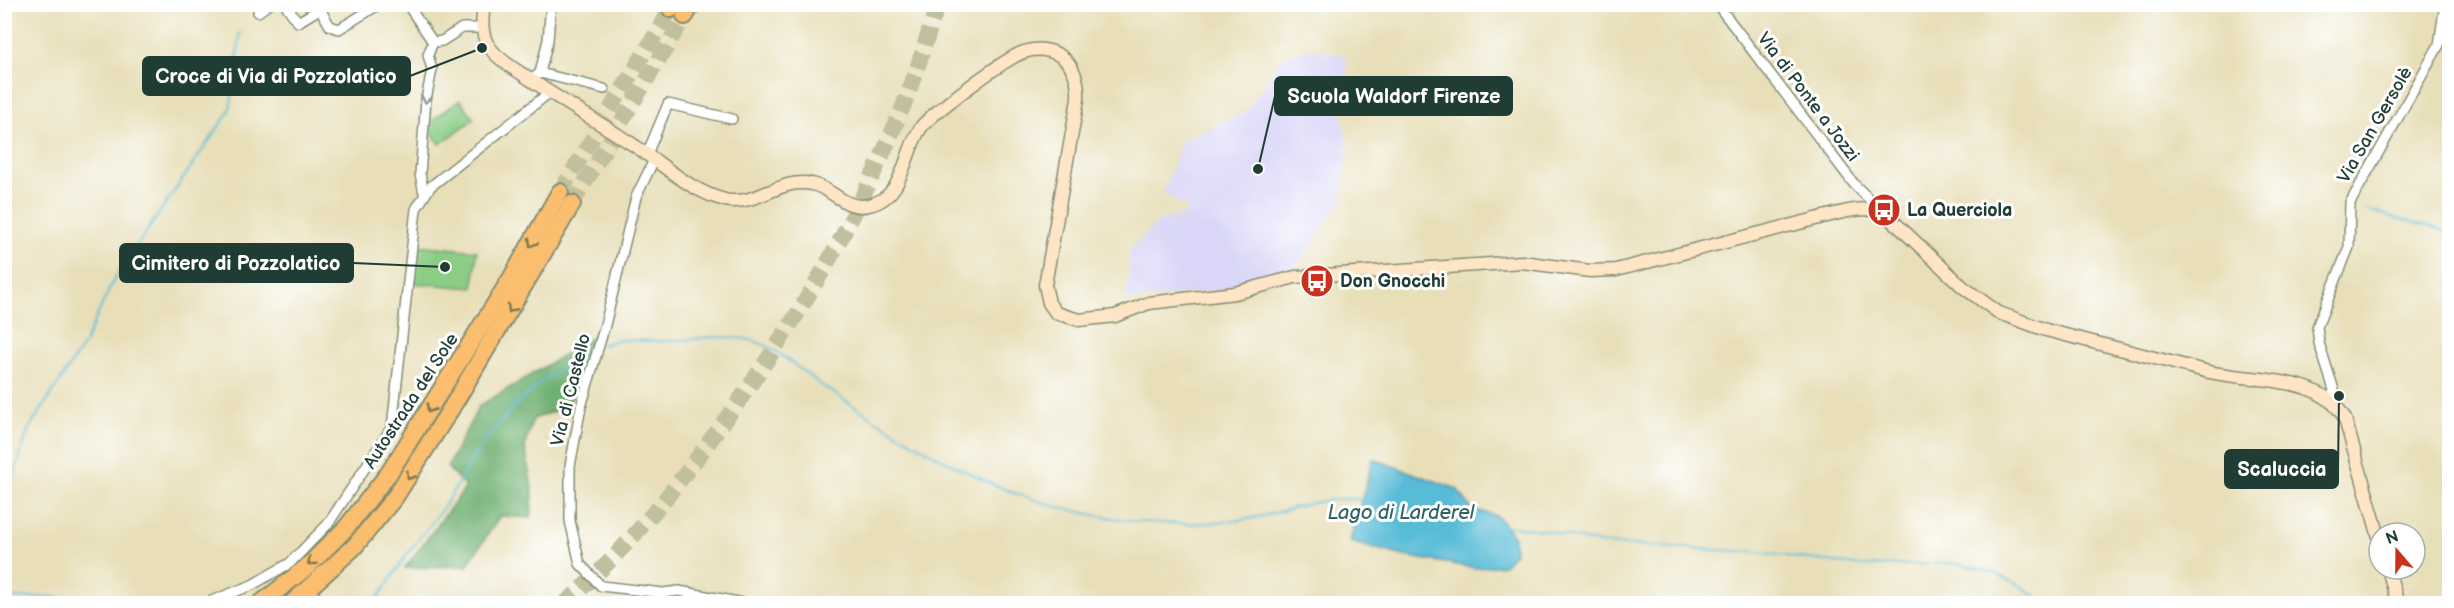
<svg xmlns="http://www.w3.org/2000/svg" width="2454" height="608" font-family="'Balsamiq Sans',sans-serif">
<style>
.built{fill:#d9d6f7}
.green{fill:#8bcd85;stroke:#55855c;stroke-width:1.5}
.forest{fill:#70b072;stroke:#487653;stroke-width:1.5}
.water{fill:#59bcd7;stroke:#3c7c86;stroke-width:1.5}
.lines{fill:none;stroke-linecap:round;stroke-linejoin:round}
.stream{stroke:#59bcd7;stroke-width:2}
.highway-tunnel{stroke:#c0bf9e;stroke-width:16;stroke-dasharray:16 8;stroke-linecap:butt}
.street-casing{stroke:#848e76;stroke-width:12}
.secondary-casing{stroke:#848e76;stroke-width:15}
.highway-casing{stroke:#848e76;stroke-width:20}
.street{stroke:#fff;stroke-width:9}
.secondary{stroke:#fde5c5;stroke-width:12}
.highway{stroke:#fabe6e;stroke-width:16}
.oneway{stroke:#8f9e9a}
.oneway2{stroke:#82774e}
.labels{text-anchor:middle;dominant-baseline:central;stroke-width:6;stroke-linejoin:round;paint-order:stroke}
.street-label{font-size:18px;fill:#1f3d34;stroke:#fff}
.poi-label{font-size:18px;font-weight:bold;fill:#1f3d34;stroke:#fff;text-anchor:start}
.water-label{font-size:20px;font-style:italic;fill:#306365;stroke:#fff}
.leader{fill:none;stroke:#1f3d34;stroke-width:2}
.callout-dot{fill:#1f3d34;stroke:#fff;stroke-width:2}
.callout{fill:#1f3d34;stroke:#1f3d34;stroke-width:2}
.callout-label{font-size:20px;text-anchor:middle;font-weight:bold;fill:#fff}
</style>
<rect width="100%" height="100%" fill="#fff"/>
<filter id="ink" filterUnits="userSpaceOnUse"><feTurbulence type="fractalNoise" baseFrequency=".0167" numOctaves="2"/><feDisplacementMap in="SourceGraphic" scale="12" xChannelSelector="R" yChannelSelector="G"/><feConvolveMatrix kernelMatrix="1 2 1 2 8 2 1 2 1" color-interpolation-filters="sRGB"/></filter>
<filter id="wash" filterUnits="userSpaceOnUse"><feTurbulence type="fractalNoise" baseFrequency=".008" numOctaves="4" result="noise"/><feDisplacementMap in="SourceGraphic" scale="24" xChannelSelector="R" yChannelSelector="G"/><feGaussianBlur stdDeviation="1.35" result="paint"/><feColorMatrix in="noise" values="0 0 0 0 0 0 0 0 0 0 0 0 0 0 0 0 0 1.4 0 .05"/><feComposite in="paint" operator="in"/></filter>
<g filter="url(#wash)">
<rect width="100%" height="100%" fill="#e8dfb9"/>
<polygon class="built" points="1312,49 1345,55 1349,90 1342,115 1348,145 1341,202 1296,266 1292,275 1253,286 1126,301 1130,249 1159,221 1185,214 1188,207 1163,193 1183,139 1245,113 1282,57"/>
<g class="green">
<polygon points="460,100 474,119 440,144 426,125"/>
<polygon points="416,245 477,251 473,288 413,283"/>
</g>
<polygon class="forest" points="595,336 579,390 563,408 533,419 525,446 533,495 531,518 500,516 467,566 405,568 466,487 447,467 479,406"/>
<polygon class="water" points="1373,459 1457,489 1472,509 1497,516 1514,537 1515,553 1504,565 1476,568 1404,556 1350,542"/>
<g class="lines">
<g class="stream">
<polyline points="2367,210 2450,232"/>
<path d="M 602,345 C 627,335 643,343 669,341 C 694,340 720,334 745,339 C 776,344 800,372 826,388 C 878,422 933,457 990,483 C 1066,517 1164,532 1247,519 C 1286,513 1322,494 1362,500"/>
<polyline points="4,496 15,472 28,430 84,344 114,279 228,113 231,105 240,33"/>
<path d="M 1501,525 C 1517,529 1533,528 1548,531 C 1569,536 1587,542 1608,544 L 1756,552 L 1863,566 L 1953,563 C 1988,569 2016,579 2043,602"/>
<path d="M 4,599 C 30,597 63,593 87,604"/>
<polyline points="374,604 408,553 444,507 473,458 510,410 542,381 594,348"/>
</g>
</g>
</g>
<g filter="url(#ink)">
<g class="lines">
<g class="highway-tunnel">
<polyline points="560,192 671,9"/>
<polyline points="572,204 685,16"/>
<path d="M 564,604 C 625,552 676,488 723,423 C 795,324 852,230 899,116 C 915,80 925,42 938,4"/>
</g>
<g class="street-casing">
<g id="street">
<polyline points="285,4 298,22 323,7"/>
<polyline points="407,4 433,42"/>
<polyline points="1717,4 1854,184 1870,200 1871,208"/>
<polyline points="320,9 330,26 339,29 380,4"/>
<polyline points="258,12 269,4"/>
<polyline points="433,42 442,41 462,28 482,28"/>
<polyline points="540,73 548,40 551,4"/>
<polyline points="531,80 540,73 604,89"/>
<polyline points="647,154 668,104 732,119"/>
<polyline points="654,160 636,197 605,325 581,407 570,466 570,521 580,564 601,586 663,593 679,591 749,604"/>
<polyline points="424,193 420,174 426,100 432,69 428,55 433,42"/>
<polyline points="2331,400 2334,390 2319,343 2317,327 2349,247 2350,203 2439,45 2445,4"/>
<polyline points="316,597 321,604"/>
<polyline points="204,604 252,585 290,563 328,524 392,427 416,209 430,187 549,93"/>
</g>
</g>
<g class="secondary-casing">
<g id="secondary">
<path d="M 484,4 C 482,19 480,35 490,48 C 499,60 513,68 525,76 C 560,100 597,121 632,144 C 662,163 689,191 725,200 C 757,207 780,177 812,184 C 833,188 845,211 869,205 C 906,197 903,151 922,126 C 934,112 1007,57 1024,52 C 1036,48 1048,49 1059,55 C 1074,64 1079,82 1078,99 L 1045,285 L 1049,303 L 1056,313 L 1079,320 L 1115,316 L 1149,303 L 1235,293 L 1295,277 L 1522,262 L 1590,271 L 1616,270 L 1839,213 C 1859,208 1874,206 1891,219 L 1963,287 L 1999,313 L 2046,330 L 2209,372 C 2253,382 2322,374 2345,419 L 2379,537"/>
<polyline points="2388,569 2398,604"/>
</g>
</g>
<g class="highway-casing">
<g id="highway">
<polyline points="671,9 673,4"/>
<polyline points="685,16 692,4"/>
<polyline points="260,604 307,567 346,528 389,473 512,277 560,192"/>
<polyline points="291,604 354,547 395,497 452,407 572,204"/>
</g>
</g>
<use href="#street" class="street"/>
<use href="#secondary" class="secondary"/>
<use href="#highway" class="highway"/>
</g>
<defs><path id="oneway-chevron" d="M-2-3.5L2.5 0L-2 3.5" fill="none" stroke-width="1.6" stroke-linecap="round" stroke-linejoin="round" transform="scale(1.5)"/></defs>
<use class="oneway" href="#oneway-chevron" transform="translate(426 99) rotate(98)"/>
<g class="oneway2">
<use href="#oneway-chevron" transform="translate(532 243) rotate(120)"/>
<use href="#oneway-chevron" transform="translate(511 309) rotate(120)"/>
<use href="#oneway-chevron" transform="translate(430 409) rotate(122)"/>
<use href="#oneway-chevron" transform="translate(410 476) rotate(124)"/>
<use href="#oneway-chevron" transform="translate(311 562) rotate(137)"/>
</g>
</g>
<defs>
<g id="bus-disc" transform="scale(1.725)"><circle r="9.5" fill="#c8321e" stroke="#fff"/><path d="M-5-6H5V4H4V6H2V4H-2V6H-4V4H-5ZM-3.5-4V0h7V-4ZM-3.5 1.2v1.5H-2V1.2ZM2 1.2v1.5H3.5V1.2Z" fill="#fff"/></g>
</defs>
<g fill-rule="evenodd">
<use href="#bus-disc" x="1884" y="210"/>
<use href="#bus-disc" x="1317" y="281"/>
</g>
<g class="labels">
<g class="street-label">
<text transform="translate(1808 97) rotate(53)">Via di Ponte a Jozzi</text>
<text transform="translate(2375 125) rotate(-60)">Via San Gersolè</text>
<text transform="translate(571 390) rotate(-76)">Via di Castello</text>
<text transform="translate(411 401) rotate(-57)">Autostrada del Sole</text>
</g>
<g class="poi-label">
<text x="1907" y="210">La Querciola</text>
<text x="1340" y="281">Don Gnocchi</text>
</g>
<g class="water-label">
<text x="1401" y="513">Lago di Larderel</text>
</g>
</g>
<path class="leader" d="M482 48L410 76M1258 169L1275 96M445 267L353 263M2339 396L2338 469"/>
<g class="callout-dot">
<circle cx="482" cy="48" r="6"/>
<circle cx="1258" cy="169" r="6"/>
<circle cx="445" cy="267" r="6"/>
<circle cx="2339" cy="396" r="6"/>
</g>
<g class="callout">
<rect x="143" y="57" width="267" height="38" rx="6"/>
<rect x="1275" y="77" width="237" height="38" rx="6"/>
<rect x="120" y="244" width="233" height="38" rx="6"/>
<rect x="2225" y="450" width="113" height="38" rx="6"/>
</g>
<g class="callout-label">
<text x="276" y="83">Croce di Via di Pozzolatico</text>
<text x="1394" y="103">Scuola Waldorf Firenze</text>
<text x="236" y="270">Cimitero di Pozzolatico</text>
<text x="2282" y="476">Scaluccia</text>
</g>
<rect width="2454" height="608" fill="none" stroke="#fff" stroke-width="24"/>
<g transform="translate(2397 551) rotate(340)"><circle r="28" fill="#ffffff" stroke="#a5b1ae" stroke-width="1.5"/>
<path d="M0-4.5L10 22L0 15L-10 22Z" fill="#c8321e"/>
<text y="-9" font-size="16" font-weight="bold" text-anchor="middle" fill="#1f3d34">N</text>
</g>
</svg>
